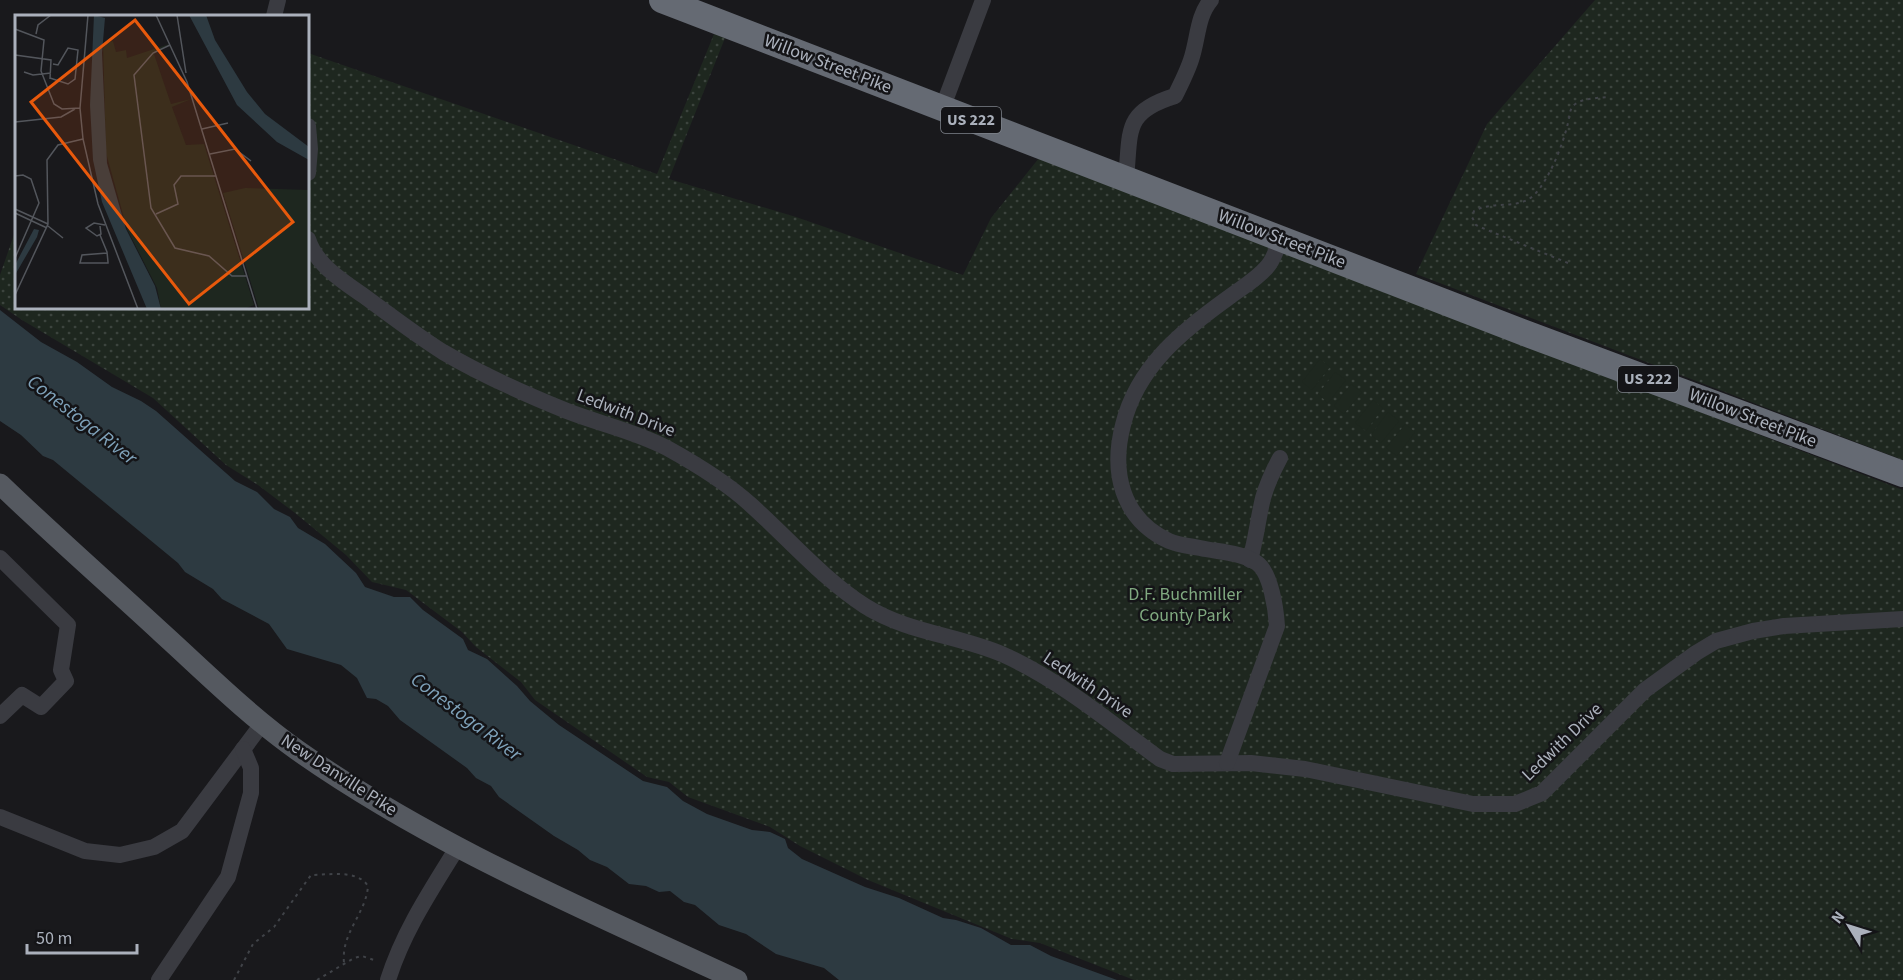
<svg xmlns="http://www.w3.org/2000/svg" width="1903" height="980" font-family="'Source Sans 3',sans-serif">
<style>
.green{fill:url(#green-dots)}
.pitch{fill:#1e271f}
.water{fill:#2d3a41}
.lines{fill:none;stroke-linecap:round;stroke-linejoin:round}
.path{stroke:#404348;stroke-width:2;stroke-dasharray:3 4.5;stroke-linecap:butt}
.minor{stroke:#3a3b41;stroke-width:16}
.major{stroke:#555960;stroke-width:21}
.highway{stroke:#656a73;stroke-width:26}
.labels{text-anchor:middle;dominant-baseline:central;stroke-width:5;stroke-linejoin:round;paint-order:stroke}
.shield{fill:#141417;stroke:#7e828a;stroke-width:1.5}
.shield-label{font-size:16px;font-weight:bold;fill:#abb1bc}
.street-label{font-size:18px;fill:#abb1bc;stroke:#141417}
.park-label{font-size:18px;fill:#80a980;stroke:#141417}
.water-label{font-size:20px;font-style:italic;fill:#7fa2ba;stroke:#141417}
.inset-road{fill:none;stroke:#53565c;stroke-width:1.5}
.view{fill:#e8590c;fill-opacity:0.15;stroke:#e8590c;stroke-width:3}
.inset-edge{fill:none;stroke:#abb1bc;stroke-width:3}
</style>
<defs>
<pattern id="green-dots" width="8" height="8" patternUnits="userSpaceOnUse" patternTransform="scale(1.5)"><rect width="8" height="8" fill="#1e271f"/><path d="M2 2h.1M6 6h.1" fill="none" stroke="#3c443e" stroke-width="1.8" stroke-linecap="round"/></pattern>
</defs>
<rect width="100%" height="100%" fill="#19191c"/>
<g class="green">
<polygon points="1595,0 1903,0 1903,460 1416,274 1487,124"/>
<polygon points="714,34 725,38 669,179 796,217 963,275 991,218 1039,158 1903,490 1903,980 1134,980 1040,943 1012,939 946,912 868,880 800,846 770,827 688,797 669,782 647,777 535,700 521,682 476,647 462,632 406,590 372,582 346,555 295,513 258,485 226,465 153,398 22,320 0,305 0,275 16,229 16,308 308,308 308,53 657,174"/>
</g>
<g class="pitch">
<polygon points="1320,359 1330,367 1312,390 1302,382"/>
<polygon points="1335,372 1346,380 1328,403 1318,394"/>
<polygon points="1351,384 1362,392 1344,414 1334,406"/>
<polygon points="1373,400 1383,408 1366,431 1355,423"/>
<polygon points="1388,412 1399,421 1381,443 1371,435"/>
<polygon points="1405,424 1415,432 1397,456 1386,448"/>
</g>
<polygon class="water" points="0,310 41,342 77,362 112,387 141,401 156,411 235,481 257,492 274,509 290,517 298,528 325,544 356,573 365,587 394,597 410,597 423,610 463,639 468,650 487,659 517,686 530,701 559,725 643,781 667,787 683,801 707,814 752,830 770,832 785,839 788,848 802,859 865,887 899,898 943,918 956,920 981,928 1011,945 1030,945 1051,956 1117,980 839,980 824,968 776,954 746,934 719,925 695,905 684,902 670,891 659,892 646,886 629,884 607,867 590,860 578,850 554,836 499,797 491,786 476,778 467,768 400,720 388,706 376,699 367,698 357,678 341,665 287,649 269,624 222,599 213,589 185,572 178,563 53,460 43,456 21,435 0,421"/>
<g class="lines">
<g class="path">
<path d="M 1568,263 L 1480,227 L 1476,225 L 1472,217 L 1474,211 C 1493,200 1519,211 1535,194 C 1550,178 1563,144 1568,123 C 1570,115 1569,107 1577,103 C 1585,98 1599,98 1608,97"/>
<path d="M 234,980 L 253,944 L 274,927 L 311,875 C 328,875 357,869 368,886 C 366,914 341,932 344,963"/>
<polyline points="317,980 354,958 362,956 377,961"/>
</g>
<g class="minor">
<polyline points="274,16 278,0"/>
<polyline points="942,109 983,0"/>
<polyline points="308,126 310,149 308,173"/>
<path d="M 1126,178 C 1131,131 1123,112 1175,96 C 1181,84 1187,72 1191,60 C 1198,40 1197,16 1211,0"/>
<path d="M 308,239 C 315,264 344,282 364,296 C 390,315 416,335 443,352 C 482,375 525,394 567,411 C 600,424 635,431 667,448 C 696,464 726,482 751,505 C 788,538 823,579 865,606 C 908,633 958,635 1004,655 C 1061,681 1110,722 1160,759 L 1173,764 L 1251,763 L 1305,769 L 1473,804 L 1515,804 L 1542,793 L 1645,690 L 1696,653 L 1716,641 L 1753,631 L 1784,626 L 1903,619"/>
<polyline points="0,558 68,625 61,670 66,681 41,707 22,695 0,716"/>
<path d="M 1250,560 C 1256,539 1258,519 1263,498 C 1267,484 1273,471 1280,458"/>
<path d="M 1227,763 L 1277,626 C 1276,610 1271,573 1257,563 C 1241,552 1218,552 1200,548 C 1190,546 1178,545 1169,541 C 1121,519 1111,471 1123,425 C 1137,367 1182,331 1228,298 C 1241,288 1256,280 1267,267 C 1274,260 1277,247 1281,238"/>
<polyline points="0,817 85,851 120,855 154,847 182,831 262,724"/>
<polyline points="159,980 228,877 251,793 251,768 243,749"/>
<path d="M 388,980 C 403,932 431,890 457,848"/>
</g>
<path class="major" d="M 0,484 C 53,535 109,584 163,634 C 207,674 248,715 297,750 C 433,846 587,910 737,980"/>
<polyline class="highway" points="662,0 1530,335 1903,474"/>
</g>
<g class="labels">
<g class="shield">
<rect x="941" y="107" width="60" height="26" rx="4.5"/>
<rect x="1618" y="366" width="60" height="26" rx="4.5"/>
</g>
<g class="shield-label">
<text x="971" y="120">US 222</text>
<text x="1648" y="379">US 222</text>
</g>
<g class="street-label">
<text transform="translate(828 64) rotate(21)">Willow Street Pike</text>
<text transform="translate(1282 239) rotate(21)">Willow Street Pike</text>
<text transform="translate(626 413) rotate(21)">Ledwith Drive</text>
<text transform="translate(1753 418) rotate(21)">Willow Street Pike</text>
<text transform="translate(1088 685) rotate(34)">Ledwith Drive</text>
<text transform="translate(1562 742) rotate(-44)">Ledwith Drive</text>
<text transform="translate(339 775) rotate(33)">New Danville Pike</text>
</g>
<g class="park-label">
<text x="1185" y="594">D.F. Buchmiller<tspan x="1185" dy="21">County Park</tspan></text>
</g>
<g class="water-label">
<text transform="translate(82 420) rotate(38)">Conestoga River</text>
<text transform="translate(466 717) rotate(37)">Conestoga River</text>
</g>
</g>
<g transform="translate(15 15)">
<rect width="294" height="294" fill="#19191c"/>
<path d="M 98,26 L 101,37 L 111,35 L 112,43 L 154,29 L 139,39 L 156,89 L 176,84 L 157,92 L 171,130 L 189,129 L 239,290 L 229,294 L 146,294 L 142,273 L 112,214 L 91,138 L 88,29 ZM 230,173 L 294,175 L 294,294 L 244,294 L 208,178 Z" fill="#1e271f"/>
<path d="M 79,0 L 90,3 L 87,38 L 92,148 L 111,214 L 140,271 L 146,294 L 132,294 L 87,187 L 78,145 L 75,90 ZM 174,0 L 191,0 L 200,25 L 232,77 L 250,99 L 294,132 L 294,145 L 262,127 L 222,90 ZM 19,214 L 24,215 L 22,222 L 0,260 L 0,250 Z" fill="#2d3a41"/>
<path class="inset-road" d="M 73,0 L 65,93 L 68,124 L 83,189 L 123,294M 141,0 L 172,67 L 242,294M 162,0 L 171,58M 0,14 L 29,25 L 26,56 L 39,89 L 47,94 L 65,93M 21,19 L 23,10 L 36,0M 155,30 L 138,38 L 119,60 L 136,193 L 160,233 L 194,241 L 217,261 L 232,261M 0,40 L 36,45 L 35,64M 9,57 L 18,60 L 36,58M 35,63 L 53,69 L 60,64 L 63,35 L 53,33 L 43,50 L 38,49M 0,107 L 46,102 L 60,94M 187,114 L 213,108M 195,139 L 220,134 L 236,146M 0,161 L 8,160 L 16,164 L 24,188 L 0,243M 0,194 L 33,209M 0,198 L 32,213M 141,199 L 163,189 L 159,170 L 166,161 L 201,161M 33,211 L 48,223M 85,211 L 86,219 L 82,221 L 71,213 L 79,208 L 90,210M 85,220 L 92,237 L 93,247 L 93,248 L 65,248 L 67,240 L 92,238M 0,280 L 33,209 L 32,145 L 43,130 L 68,124"/>
<path class="view" d="M 120,5 L 278,207 L 174,289 L 16,87 Z"/>
<rect width="294" height="294" class="inset-edge"/>
</g>
<g transform="translate(1849 926) rotate(308)" stroke="#141417" stroke-width="4.5" paint-order="stroke">
<path d="M0-4.5L10 22L0 15L-10 22Z" fill="#abb1bc"/>
<text y="-9" font-size="16" font-weight="bold" text-anchor="middle" fill="#abb1bc">N</text>
</g>
<path d="M27 944v9h110v-9" fill="none" stroke="#abb1bc" stroke-width="3"/>
<text x="36" y="944" font-size="18" fill="#abb1bc" stroke="#141417" stroke-width="4.5" paint-order="stroke">50 m</text>
</svg>
